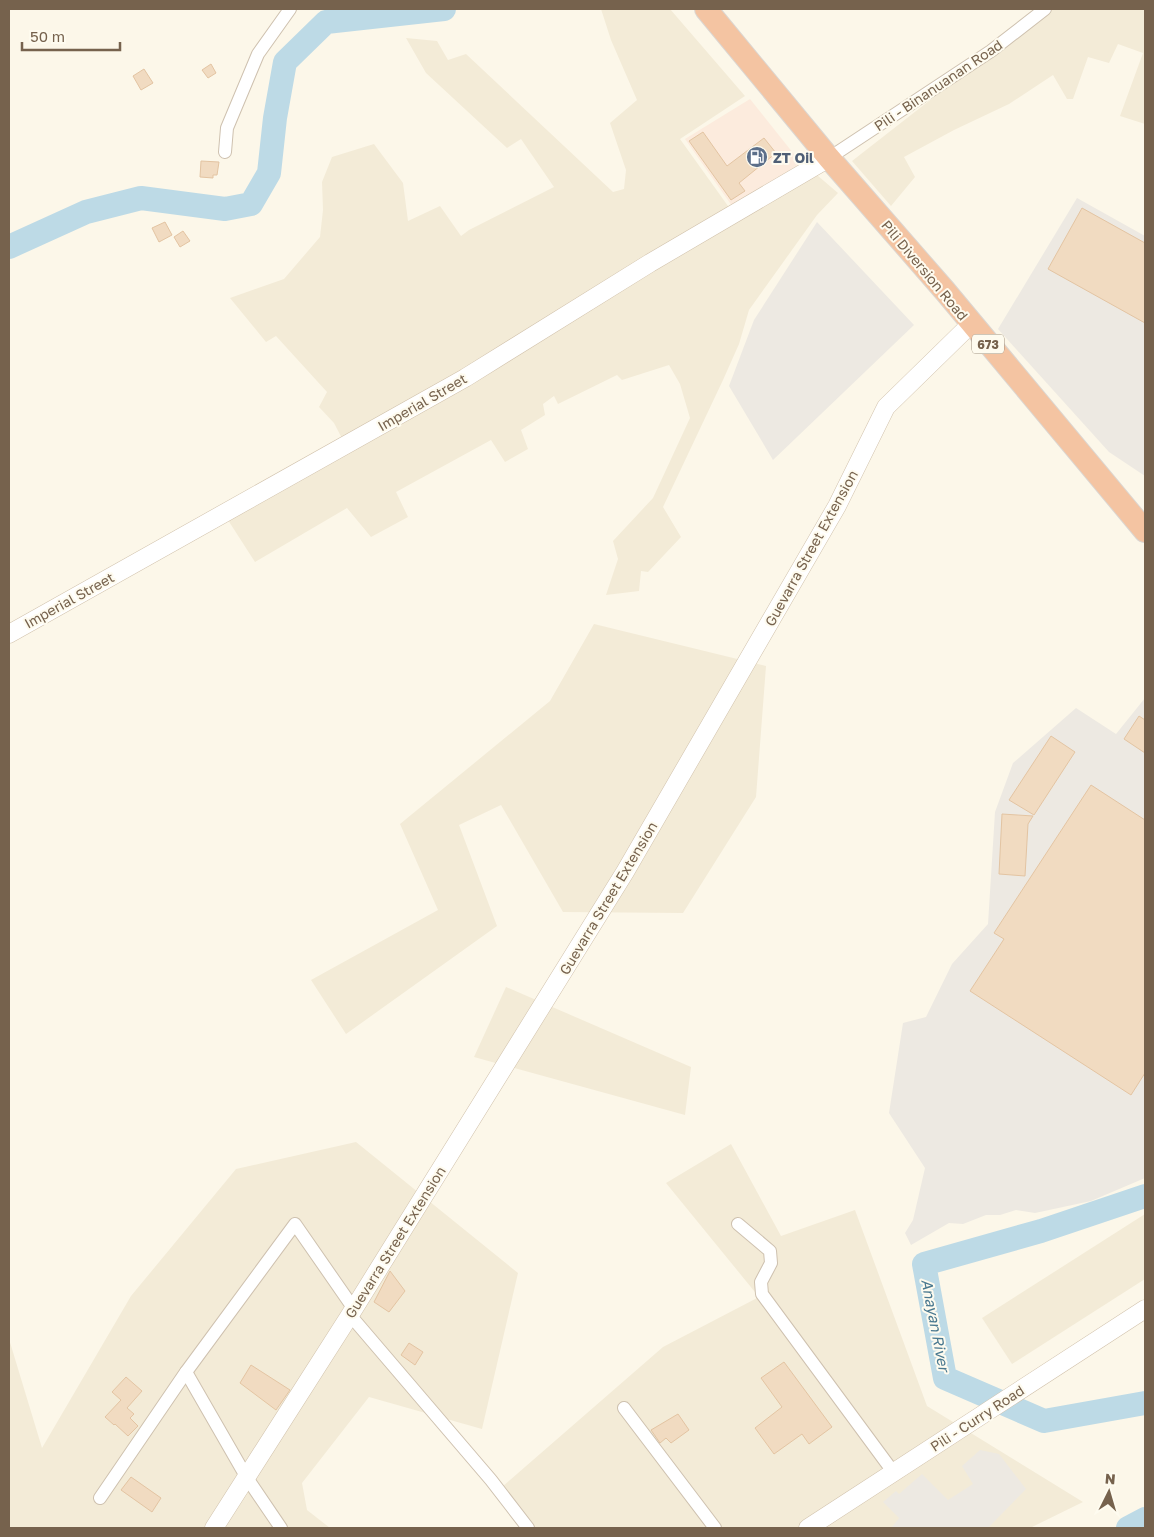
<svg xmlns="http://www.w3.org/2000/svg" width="1154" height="1537" font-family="'Golos Text',sans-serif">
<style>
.residential{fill:#f3ebd7}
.commercial{fill:#fcebdd}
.industrial{fill:#ede9e2}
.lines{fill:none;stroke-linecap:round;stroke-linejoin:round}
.river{stroke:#bddae6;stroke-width:24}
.building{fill:#f1dbc1;stroke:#e3c4a2}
.street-casing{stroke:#cec1af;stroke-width:14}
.secondary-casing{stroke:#d1c2ac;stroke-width:19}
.highway-casing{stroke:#dbd6d1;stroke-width:24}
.street{stroke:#fff;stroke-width:12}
.secondary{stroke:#fff;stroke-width:18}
.highway{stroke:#f4c4a2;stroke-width:22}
.labels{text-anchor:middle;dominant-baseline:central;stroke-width:4;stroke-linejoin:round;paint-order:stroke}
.shield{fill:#fefbef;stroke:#9f907e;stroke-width:1}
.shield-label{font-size:12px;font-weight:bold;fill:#76624d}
.street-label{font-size:14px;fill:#76624d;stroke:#fefbef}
.service-label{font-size:14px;font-weight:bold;fill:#4e5e75;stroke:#fefbef;text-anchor:start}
.water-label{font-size:15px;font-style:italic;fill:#4a7990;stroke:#fefbef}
</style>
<rect width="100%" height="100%" fill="#fcf7e9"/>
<g class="residential">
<polygon points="601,9 670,9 745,96 680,139 738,220 817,175 838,193 817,215 749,310 739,344 723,380 663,507 681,537 648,572 641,571 639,591 606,595 618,559 613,541 653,498 690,418 680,384 669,365 622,380 617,375 558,404 554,396 543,404 545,415 521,430 528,449 505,462 491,440 396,492 408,517 371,537 347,508 255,562 226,517 348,450 334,423 319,407 327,392 276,336 266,342 230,298 284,279 320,237 323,210 322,182 332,157 374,144 403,183 408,221 440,206 461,236 469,230 554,187 521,139 507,148 426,73 406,38 437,41 448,60 466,54 613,192 624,189 626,170 610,123 637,100 611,40"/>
<polygon points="1047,9 1145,9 1145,124 1120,116 1143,53 1118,44 1109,63 1088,57 1073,99 1067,99 1053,75 1009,104 954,130 904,157 915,177 891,206 852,161"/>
<polygon points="594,624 766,666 756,797 683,913 563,912 501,805 459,825 497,926 346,1034 311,980 438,910 400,824 550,701"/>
<polygon points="506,987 691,1067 685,1115 474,1057"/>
<polygon points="356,1142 518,1273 482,1429 369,1397 302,1483 307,1510 330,1528 9,1528 9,1339 42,1448 131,1296 236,1169"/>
<polygon points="731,1144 781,1236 855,1210 927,1406 1083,1502 1030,1528 534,1528 502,1487 663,1347 759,1297 666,1183"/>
<polygon points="1145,1214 1145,1279 1012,1364 982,1318"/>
</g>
<polygon class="commercial" points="750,99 801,163 732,206 685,139"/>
<g class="industrial">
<polygon points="1077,198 1145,236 1145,476 1109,452 998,329"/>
<polygon points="817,222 914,325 773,460 729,386 754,320"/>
<polygon points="1145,698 1145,1178 1091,1201 1035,1213 1016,1210 1000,1215 986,1215 963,1224 949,1223 911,1245 905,1233 913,1220 925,1168 889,1113 903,1023 926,1017 952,964 988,924 995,812 1013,763 1076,708 1116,734"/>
<polygon points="980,1450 999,1454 1026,1489 988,1528 894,1528 892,1527 899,1518 883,1502 896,1491 899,1494 922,1474 948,1500 973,1484 962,1466"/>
</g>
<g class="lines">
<g class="river">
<polyline points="9,247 86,212 141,198 225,209 251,204 269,173 275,118 285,62 326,22 444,9"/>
<polyline points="1145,1196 1041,1231 924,1264 945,1378 1044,1421 1145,1403"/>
<polyline points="1128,1528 1145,1519"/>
</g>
</g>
<g class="building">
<polygon points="211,64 216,73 208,78 202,70"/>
<polygon points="144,69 153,83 141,90 133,76"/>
<polygon points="703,132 727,166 764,138 776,153 739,183 745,191 731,200 689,141"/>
<polygon points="201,161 219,162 217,175 213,175 213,178 200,177"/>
<polygon points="1082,208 1145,243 1145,323 1048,269"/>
<polygon points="165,222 172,235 159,242 152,228"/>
<polygon points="183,231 190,241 180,247 174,237"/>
<polygon points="1139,716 1145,720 1145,753 1124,739"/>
<polygon points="1051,736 1075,752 1034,815 1009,800"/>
<polygon points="1091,785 1145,820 1145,1073 1131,1095 970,991 1004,939 994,933"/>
<polygon points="1002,814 1033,816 1028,824 1025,876 999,874"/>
<polygon points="390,1271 405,1291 389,1312 374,1302"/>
<polygon points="409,1343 423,1352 415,1365 401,1355"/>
<polygon points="784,1362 832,1427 809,1444 802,1434 774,1454 755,1428 782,1407 761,1378"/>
<polygon points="251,1365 290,1390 276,1410 240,1383"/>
<polygon points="126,1377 142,1391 127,1408 134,1414 130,1418 138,1426 128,1436 115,1424 114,1425 105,1417 121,1400 112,1392"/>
<polygon points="678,1414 689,1430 671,1443 666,1438 660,1443 651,1430"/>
<polygon points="131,1477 161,1498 152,1512 121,1490"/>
</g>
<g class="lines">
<g class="street-casing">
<g id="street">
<polyline points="225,152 227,128 258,54 290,9"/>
<polyline points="829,158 991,51 1045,9"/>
<polyline points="738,1224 770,1251 771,1263 761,1282 762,1294 894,1473"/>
<polyline points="350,1315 491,1480 528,1528"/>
<polyline points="186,1372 247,1478 281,1528"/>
<polyline points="624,1408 715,1528"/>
<polyline points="100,1498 186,1372 295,1224 354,1309"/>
</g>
</g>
<g class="secondary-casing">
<g id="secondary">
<polyline points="9,634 465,378 650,263 829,158"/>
<polyline points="214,1528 350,1315 625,872 837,506 886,407 971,324"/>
<polyline points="808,1528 1145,1309"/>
</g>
</g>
<g class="highway-casing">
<polyline id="highway" points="706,9 829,158 945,291 1145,531"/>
</g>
<use href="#street" class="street"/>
<use href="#secondary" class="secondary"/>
<use href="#highway" class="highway"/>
</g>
<defs>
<g id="fuel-disc" transform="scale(1.125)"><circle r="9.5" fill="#5c6f8a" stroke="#fefbef"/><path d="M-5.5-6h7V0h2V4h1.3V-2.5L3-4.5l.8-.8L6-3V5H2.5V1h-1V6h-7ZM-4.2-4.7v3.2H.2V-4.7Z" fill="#fff"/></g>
</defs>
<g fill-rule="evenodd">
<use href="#fuel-disc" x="757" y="157"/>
</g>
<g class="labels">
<rect class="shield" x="972" y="334.5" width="32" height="19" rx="4"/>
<g class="shield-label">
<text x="988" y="344">673</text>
</g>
<g class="street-label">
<text transform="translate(938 85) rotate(-34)">Pili - Binanuanan Road</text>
<text transform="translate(925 270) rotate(50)">Pili Diversion Road</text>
<text transform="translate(422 402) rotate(-30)">Imperial Street</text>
<text transform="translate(811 548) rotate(-61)">Guevarra Street Extension</text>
<text transform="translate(69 600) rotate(-29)">Imperial Street</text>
<text transform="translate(608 898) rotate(-59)">Guevarra Street Extension</text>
<text transform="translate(395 1242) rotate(-58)">Guevarra Street Extension</text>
<text transform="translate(977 1418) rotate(-33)">Pili - Curry Road</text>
</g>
<g class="service-label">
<text x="773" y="157">ZT Oil</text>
</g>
<g class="water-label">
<text transform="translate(936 1325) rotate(79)">Anayan River</text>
</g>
</g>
<rect width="1154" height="1537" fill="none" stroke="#76624d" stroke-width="20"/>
<g transform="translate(1109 1492) rotate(5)" stroke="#fefbef" stroke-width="4" paint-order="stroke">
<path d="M0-4L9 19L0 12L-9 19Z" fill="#76624d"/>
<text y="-8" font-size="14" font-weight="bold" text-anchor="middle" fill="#76624d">N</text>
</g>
<path d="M22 42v8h98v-8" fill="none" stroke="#76624d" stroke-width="2.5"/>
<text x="30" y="42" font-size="15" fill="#76624d" stroke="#fefbef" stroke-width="4" paint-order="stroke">50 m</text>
</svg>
